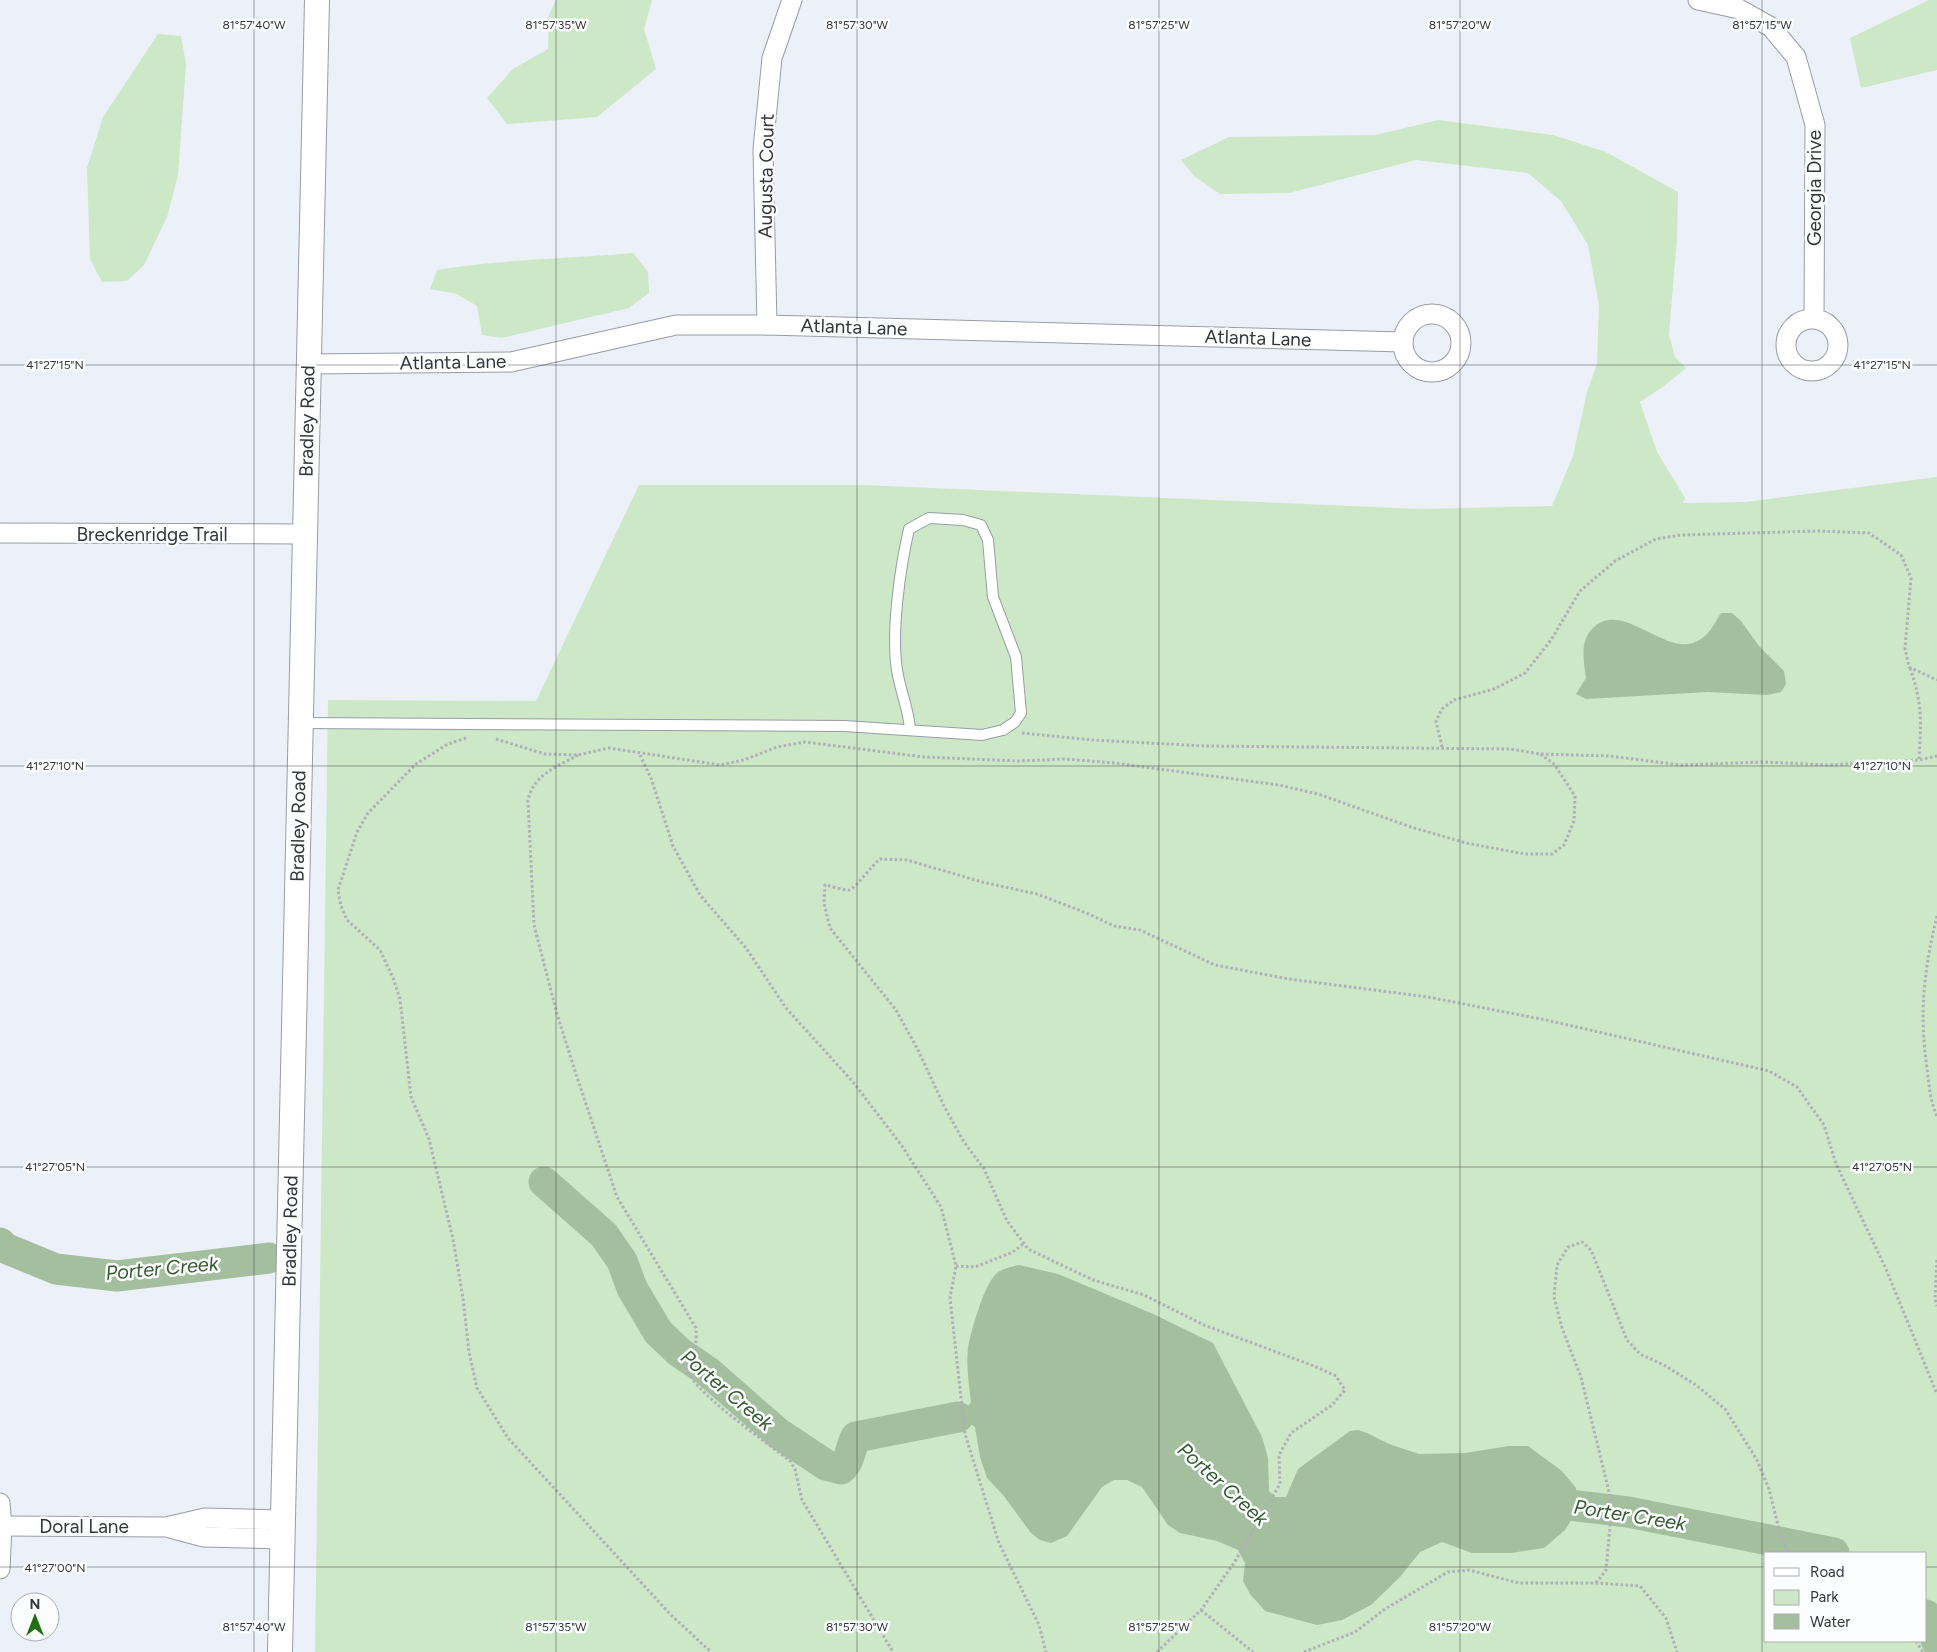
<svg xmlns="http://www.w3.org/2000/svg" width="1937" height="1652" font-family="Figtree,sans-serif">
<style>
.green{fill:#cce8c7;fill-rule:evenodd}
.water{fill:#a3bf9e}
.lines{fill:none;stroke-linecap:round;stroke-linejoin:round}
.river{stroke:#a3bf9e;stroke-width:31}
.service-casing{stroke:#989ca5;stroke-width:12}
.minor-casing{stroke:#989ca5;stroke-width:21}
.tertiary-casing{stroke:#989ca5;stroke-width:26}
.path{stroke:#adb0b7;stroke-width:3;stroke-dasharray:2.5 2.5;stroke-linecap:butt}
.service{stroke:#fff;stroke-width:10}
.minor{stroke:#fff;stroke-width:19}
.tertiary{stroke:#fff;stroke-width:24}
.ticks{fill:none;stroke:#343639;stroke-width:1;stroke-opacity:0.45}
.labels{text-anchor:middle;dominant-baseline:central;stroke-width:5;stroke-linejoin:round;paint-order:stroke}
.street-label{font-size:19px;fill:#343639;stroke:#fcfdff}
.water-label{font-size:20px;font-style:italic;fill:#345b2d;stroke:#fcfdff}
.ticks-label{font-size:12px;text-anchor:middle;fill:#343639;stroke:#fcfdff;stroke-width:5;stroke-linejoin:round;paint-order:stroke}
</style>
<rect width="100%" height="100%" fill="#ecf0f9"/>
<g class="green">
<polygon points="556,0 652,0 644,29 656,69 597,117 507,124 487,98 513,69 548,49 549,15"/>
<polygon points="1929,0 1937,0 1937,70 1861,88 1850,38"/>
<polygon points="158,34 181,36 186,64 178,175 167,217 144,265 127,281 102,282 90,259 87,168 103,117"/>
<path d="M 1438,120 L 1553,135 L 1606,152 L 1678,192 L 1677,238 L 1669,335 L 1675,357 L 1686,368 L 1664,386 L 1640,402 L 1657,452 L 1685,498 L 1683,503 L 1746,502 L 1937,477 L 1937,1652 L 315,1652 L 328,700 L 536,701 L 639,485 L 864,485 L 1421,509 L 1552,506 L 1573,456 L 1587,392 L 1597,364 L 1599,306 L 1588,245 L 1561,201 L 1528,173 L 1416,160 L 1289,193 L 1220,194 L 1194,176 L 1181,160 L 1229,137 L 1376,135 ZM 1766,1553 L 1926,1553 L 1926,1641 L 1766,1641 Z"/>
<path d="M 633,253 L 648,272 L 649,293 L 629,308 L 502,338 L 482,335 L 477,306 L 457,294 L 430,289 L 437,270 C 502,259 567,259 633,253 Z"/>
</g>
<g class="water">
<path d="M 1721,613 L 1732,613 L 1741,621 L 1759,646 L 1784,671 L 1786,684 L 1781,692 L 1767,695 L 1708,692 L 1586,699 L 1576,694 L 1586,678 C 1584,662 1579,641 1593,628 C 1621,600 1662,653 1693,643 C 1708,638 1713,626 1721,613 Z"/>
<path d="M 1019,1265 L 1058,1274 L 1151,1313 L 1213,1343 L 1262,1437 L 1268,1458 L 1269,1491 L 1275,1497 L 1286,1497 L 1298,1469 L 1350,1431 L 1358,1430 L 1367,1433 L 1389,1444 L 1419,1454 L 1465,1453 L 1509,1446 L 1528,1446 L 1562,1471 L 1576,1488 L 1575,1514 L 1565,1530 L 1544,1548 L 1511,1553 L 1472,1553 L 1442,1542 L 1420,1552 L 1400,1577 L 1371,1605 L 1342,1620 L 1317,1625 L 1265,1611 L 1250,1594 L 1243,1581 L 1245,1563 L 1238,1550 L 1217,1541 L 1180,1533 L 1168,1525 L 1142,1487 L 1127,1480 L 1114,1480 L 1102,1487 L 1067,1536 L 1051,1543 L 1040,1540 L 1031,1533 L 1003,1495 L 987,1478 L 980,1457 L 975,1427 L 965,1420 L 965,1411 L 971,1402 C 969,1385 966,1367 968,1348 C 971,1331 984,1284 997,1273 C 1004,1268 1011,1267 1019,1265 Z"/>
</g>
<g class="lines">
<g class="river">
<path d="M 544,1182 L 604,1235 L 622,1261 L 632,1288 L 658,1332 L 679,1352 L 707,1371 L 778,1433 L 826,1465 L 841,1469 C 851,1460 850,1447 856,1437 L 958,1417"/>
<polyline points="0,1243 5,1248 56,1269 117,1276 269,1258"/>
<polyline points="1535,1501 1628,1512 1834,1553"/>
<polyline points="1926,1615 1937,1642"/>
</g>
<g class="service-casing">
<path id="service" d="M 301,723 L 844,726 L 982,735 L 1003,730 L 1015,722 L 1021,713 L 1016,657 L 993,597 L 988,540 L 981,525 L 963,520 L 929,518 L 909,529 C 900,568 891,632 897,670 C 900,691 909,709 910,730"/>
</g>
<g class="minor-casing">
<g id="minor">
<polyline points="1698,0 1739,9 1771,27 1796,57 1815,125 1814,318"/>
<circle cx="1432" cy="343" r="29"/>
<circle cx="1812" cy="345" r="26"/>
<polyline points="767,325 763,149 772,58 792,0"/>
<polyline points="309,364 511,362 676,325 767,325 1403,342"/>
<polyline points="0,533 305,534"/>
<polyline points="0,1503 2,1526 0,1569"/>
<polyline points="2,1526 166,1527 205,1518 284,1520"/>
<polyline points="170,1528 204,1537 283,1539"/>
</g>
</g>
<g class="tertiary-casing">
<polyline id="tertiary" points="280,1652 317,0"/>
</g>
<g class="path">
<path d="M 1910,668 C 1923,706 1921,720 1919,760"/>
<polyline points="1022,733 1093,740 1205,746 1510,749 1540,754 1609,756 1681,765 1763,762 1829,765 1919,760 1937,756"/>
<polyline points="466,738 448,744 416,764 368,813 357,832 338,890 341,906 347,920 380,950 393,978 400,999 411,1097 429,1139 453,1239 463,1298 469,1352 477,1388 508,1438 671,1615 711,1652"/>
<polyline points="496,739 545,754 578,755 609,748 720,765 744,760 777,747 805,742 924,757 1019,761 1065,759 1114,763 1279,785 1318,794 1411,827 1466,843 1525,854 1552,854 1564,845 1574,821 1575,796 1554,764 1540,754"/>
<polyline points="1442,747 1436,721 1442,709 1454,700 1494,689 1525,673 1551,640 1580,591 1615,561 1656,539 1681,535 1818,531 1869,533 1901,555 1911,578 1905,648 1909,667 1937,680"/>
<path d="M 578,755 C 557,767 532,775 528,801 L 534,925 L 557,1014 L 576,1074 L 617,1197 L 696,1328 C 697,1345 695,1352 685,1365 C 690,1391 767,1442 790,1461 L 795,1469 L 802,1500 L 893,1652"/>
<polyline points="640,755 651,778 673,846 700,895 746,948 786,1008 853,1082 902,1146 941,1207 956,1266 950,1298 965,1434 999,1543 1039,1625 1046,1652"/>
<path d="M 1937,916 C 1924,969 1919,1014 1927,1068 C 1929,1085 1930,1101 1937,1116"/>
<polyline points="1937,1260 1935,1299 1937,1306"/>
<polyline points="956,1266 975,1267 1013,1252 1023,1244"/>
<polyline points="1596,1583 1606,1570 1610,1527 1610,1496 1581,1377 1562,1328 1554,1297 1557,1265 1568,1247 1582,1242 1591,1250 1627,1340 1640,1354 1664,1365 1696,1385 1725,1409 1757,1460 1769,1489 1779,1529 1788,1553"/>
<polyline points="1201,1610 1253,1652"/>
<polyline points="1916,1641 1923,1652"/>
<path d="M 1157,1652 L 1201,1610 L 1234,1563 L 1280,1484 L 1279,1455 L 1291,1433 L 1332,1405 L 1345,1390 L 1336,1376 L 1314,1366 L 1204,1325 L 1144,1295 L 1093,1280 L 1028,1249 L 1007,1221 L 984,1169 L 964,1142 L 945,1108 L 918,1050 L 896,1010 L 830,928 L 824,903 L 825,885 C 832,886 842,890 849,890 C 855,889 872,865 880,859 L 907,860 L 982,882 L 1037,894 L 1089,914 L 1114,926 L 1140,930 L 1215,965 L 1289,979 L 1428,997 L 1546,1020 L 1769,1071 L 1797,1087 L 1824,1125 L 1836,1164 L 1886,1269 L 1937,1394"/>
<polyline points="1304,1652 1355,1632 1385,1609 1448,1572 1469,1570 1519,1583 1596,1583 1640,1586 1666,1618 1677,1652"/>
</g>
<use href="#service" class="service"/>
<use href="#minor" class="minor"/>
<use href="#tertiary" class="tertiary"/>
</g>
<path class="ticks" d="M 254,0 L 254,1652M 556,0 L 556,1652M 857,0 L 857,1652M 1159,0 L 1159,1652M 1460,0 L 1460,1652M 1762,0 L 1762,1652M 0,365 L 1937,365M 0,766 L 1937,766M 0,1167 L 1937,1167M 0,1567 L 1766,1567M 1926,1567 L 1937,1567"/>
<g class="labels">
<g class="street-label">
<text transform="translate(766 176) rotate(-89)">Augusta Court</text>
<text transform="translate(1814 188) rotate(-90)">Georgia Drive</text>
<text transform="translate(854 327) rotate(2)">Atlanta Lane</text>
<text transform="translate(1258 338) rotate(2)">Atlanta Lane</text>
<text transform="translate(453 362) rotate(-1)">Atlanta Lane</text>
<text transform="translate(307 421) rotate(-89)">Bradley Road</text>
<text x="152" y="534">Breckenridge Trail</text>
<text transform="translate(298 826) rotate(-89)">Bradley Road</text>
<text transform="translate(290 1231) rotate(-89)">Bradley Road</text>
<text x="84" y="1526">Doral Lane</text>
</g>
<g class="water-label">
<text transform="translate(162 1268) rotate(-5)">Porter Creek</text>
<text transform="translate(727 1390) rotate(40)">Porter Creek</text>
<text transform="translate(1223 1484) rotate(42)">Porter Creek</text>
<text transform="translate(1630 1515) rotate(9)">Porter Creek</text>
</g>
</g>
<g class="ticks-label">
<text x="254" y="29">81°57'40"W</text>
<text x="556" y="29">81°57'35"W</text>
<text x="857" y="29">81°57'30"W</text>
<text x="1159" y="29">81°57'25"W</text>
<text x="1460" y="29">81°57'20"W</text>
<text x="1762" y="29">81°57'15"W</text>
<text x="55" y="369">41°27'15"N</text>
<text x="1882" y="369">41°27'15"N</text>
<text x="55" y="770">41°27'10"N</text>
<text x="1882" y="770">41°27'10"N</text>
<text x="55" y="1171">41°27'05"N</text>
<text x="1882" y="1171">41°27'05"N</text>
<text x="55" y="1572">41°27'00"N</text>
<text x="254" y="1631">81°57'40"W</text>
<text x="556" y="1631">81°57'35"W</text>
<text x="857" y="1631">81°57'30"W</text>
<text x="1159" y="1631">81°57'25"W</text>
<text x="1460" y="1631">81°57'20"W</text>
</g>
<rect x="1764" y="1552" width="162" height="90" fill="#fcfdff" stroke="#acadb0"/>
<rect x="1774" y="1568" width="25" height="8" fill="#ffffff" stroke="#acadb0"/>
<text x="1810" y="1577" font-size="15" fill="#343639">Road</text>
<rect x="1774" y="1590" width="25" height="15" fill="#cce8c7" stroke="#acadb0"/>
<text x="1810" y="1602" font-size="15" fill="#343639">Park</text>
<rect x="1774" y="1614" width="25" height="15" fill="#a3bf9e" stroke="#acadb0"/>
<text x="1810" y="1627" font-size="15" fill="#343639">Water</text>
<g transform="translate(35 1617)"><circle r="24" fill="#fcfdff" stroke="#acadb0"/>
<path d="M0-4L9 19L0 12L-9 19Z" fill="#226f12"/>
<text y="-8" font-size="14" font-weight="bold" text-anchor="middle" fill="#343639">N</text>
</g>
</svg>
